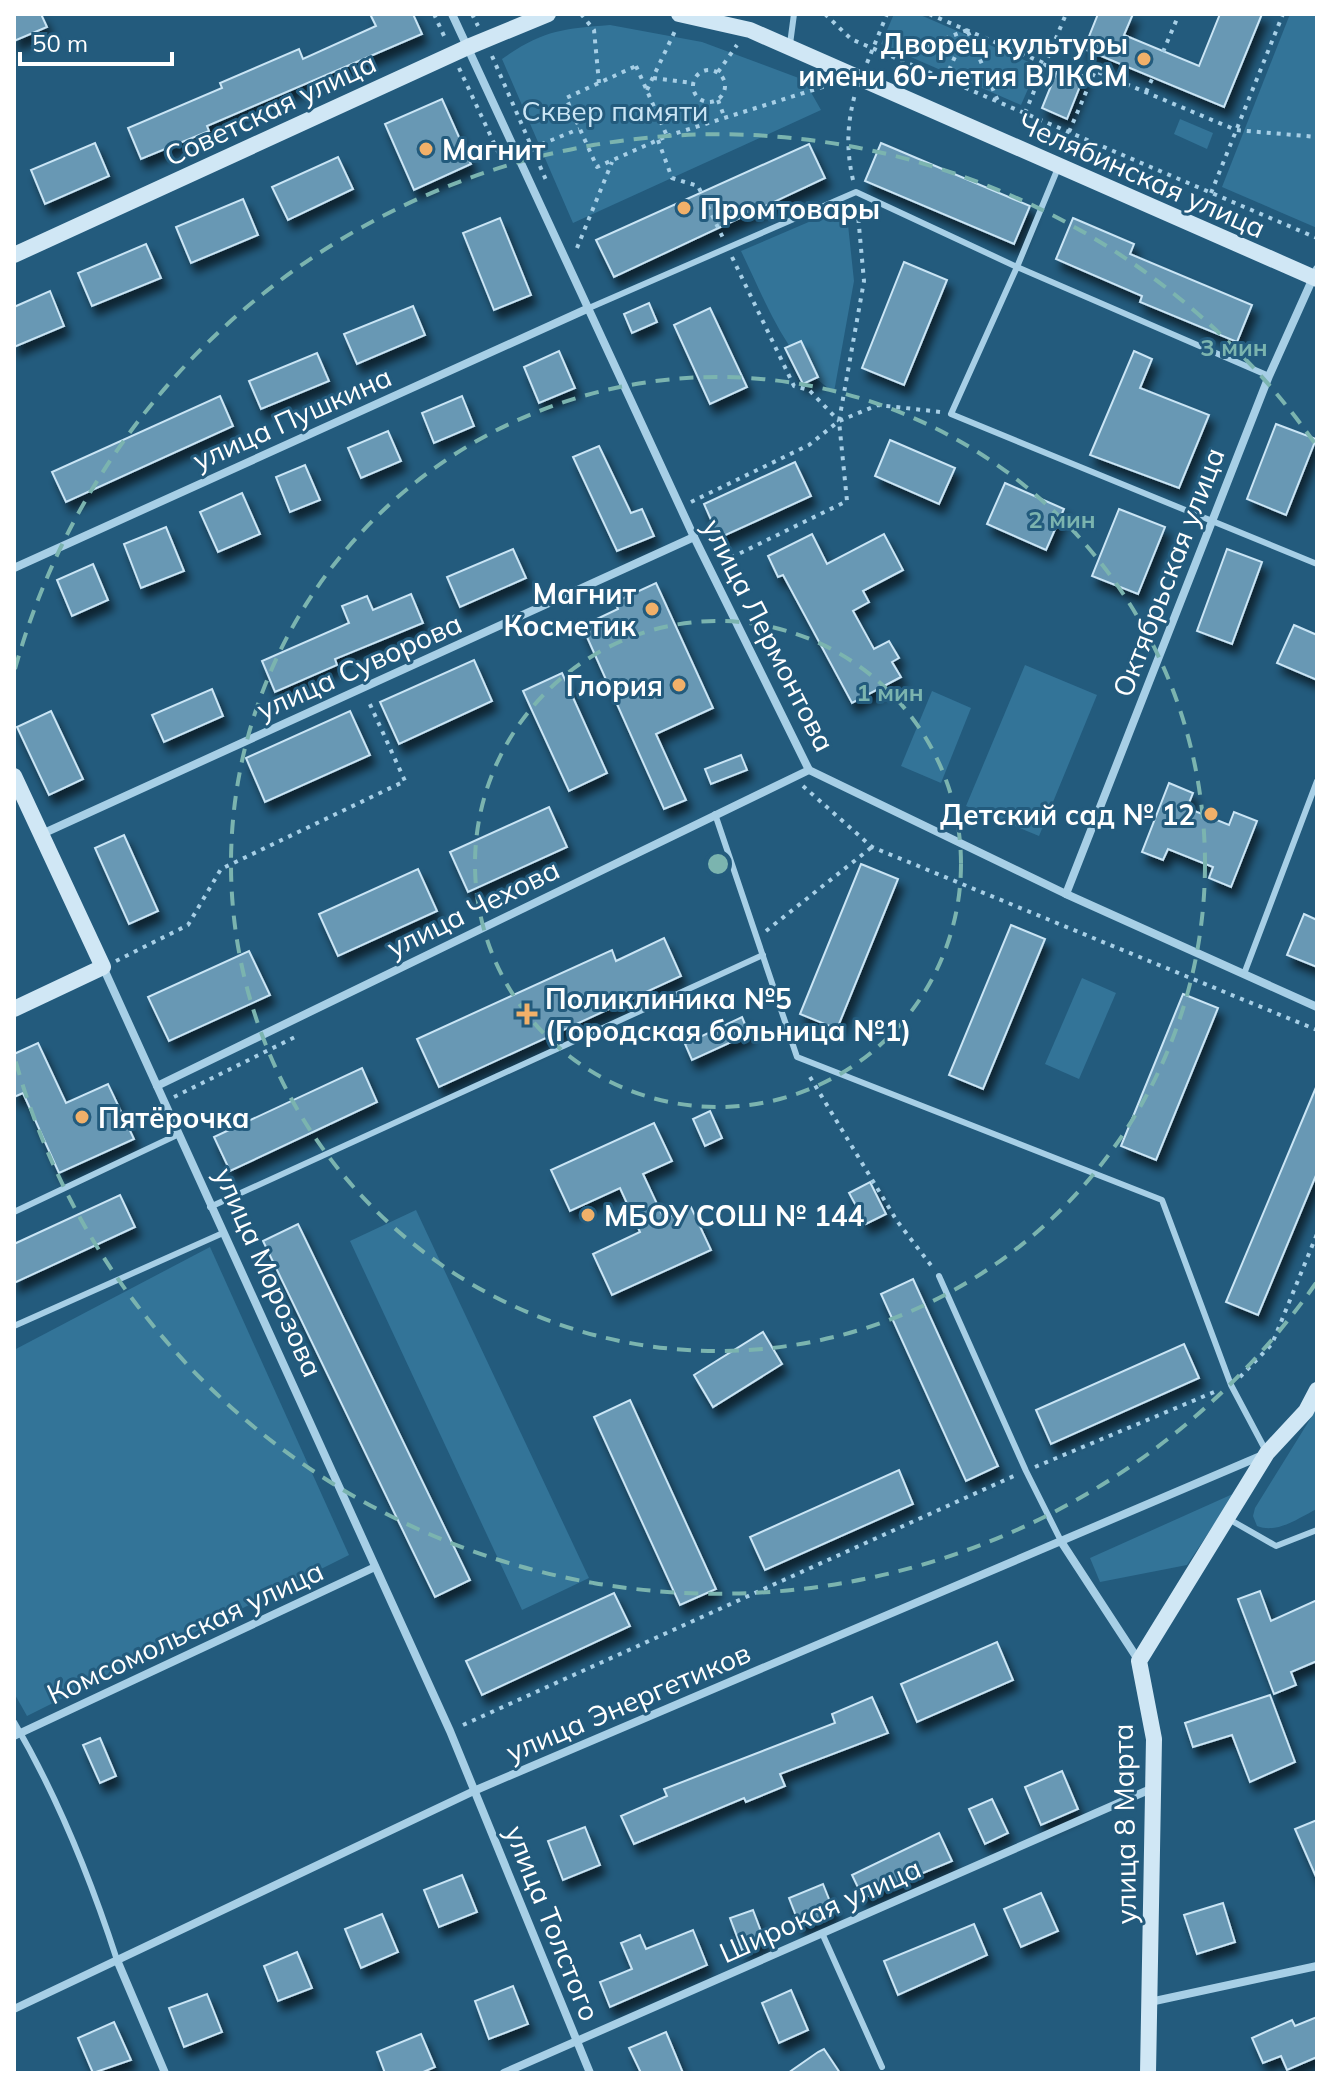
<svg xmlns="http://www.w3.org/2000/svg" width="1331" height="2087" font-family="Mulish,sans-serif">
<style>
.green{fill:#337498}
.building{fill:#6898b4;stroke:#cae5f5;stroke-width:2;filter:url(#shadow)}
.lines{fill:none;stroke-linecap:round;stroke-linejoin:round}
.path{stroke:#a7cfe6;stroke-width:4;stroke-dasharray:4 6;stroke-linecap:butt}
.lane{stroke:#a7cfe6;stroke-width:6}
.street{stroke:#a7cfe6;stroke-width:8}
.secondary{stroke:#d0e7f5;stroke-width:16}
.ring{fill:none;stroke:#7bb4af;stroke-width:4;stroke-dasharray:14 10}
.poi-dot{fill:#f1b069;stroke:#235b7d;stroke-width:3}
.labels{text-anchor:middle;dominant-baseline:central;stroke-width:6;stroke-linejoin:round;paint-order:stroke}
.poi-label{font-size:28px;font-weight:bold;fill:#fff;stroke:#235b7d;text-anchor:start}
.street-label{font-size:28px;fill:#fff;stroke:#235b7d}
.park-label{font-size:28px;fill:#cae5f5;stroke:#235b7d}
.centre{fill:#7bb4af;stroke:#235b7d;stroke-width:4}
.ring-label{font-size:24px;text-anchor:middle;font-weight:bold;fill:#7bb4af;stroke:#235b7d;stroke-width:6;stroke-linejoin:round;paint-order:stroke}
</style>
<defs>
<filter id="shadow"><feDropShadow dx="5" dy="9" stdDeviation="4" flood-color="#0009"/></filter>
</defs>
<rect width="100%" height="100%" fill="#235b7d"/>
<g class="green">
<polygon points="894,14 918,14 1038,66 1021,105 881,44"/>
<polygon points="1290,14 1317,14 1317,228 1222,187"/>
<path d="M 610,25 L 702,42 L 804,80 L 821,110 L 573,223 L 502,59 C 543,30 562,29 610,25 Z"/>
<polygon points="1180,119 1213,133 1207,149 1174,134"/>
<path d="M 846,206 L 854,281 L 834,392 C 787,362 765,300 741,251 Z"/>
<polygon points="1025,665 1097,695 1039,836 966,806"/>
<polygon points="932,691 971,708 941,783 901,766"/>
<polygon points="1082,978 1116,993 1079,1079 1045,1064"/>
<polygon points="416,1210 589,1578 522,1610 350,1241"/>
<polygon points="210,1247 349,1555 27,1716 14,1693 14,1350"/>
<path d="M 1317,1408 L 1317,1509 C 1298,1518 1278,1534 1257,1526 L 1253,1516 L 1255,1508 Z"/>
<polygon points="1235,1493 1187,1565 1100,1582 1090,1558"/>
</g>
<g class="building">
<polygon points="14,14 41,14 47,27 14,41"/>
<polygon points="370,14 413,14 422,34 207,126 209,131 141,159 128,128 222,88 220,83 299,49 303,59 376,26"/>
<polygon points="1098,14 1133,14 1124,35 1199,66 1220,14 1262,14 1224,107 1084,49"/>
<polygon points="1059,66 1084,76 1067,119 1042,108"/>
<polygon points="442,99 471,164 414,190 385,124"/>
<polygon points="95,143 109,176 45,204 31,170"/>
<polygon points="881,143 1030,206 1014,244 865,181"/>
<polygon points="809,144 825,178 614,277 596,240"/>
<polygon points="338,157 353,189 288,220 272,187"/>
<polygon points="243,199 258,235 191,263 176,227"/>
<polygon points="500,218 531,295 494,310 463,233"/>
<polygon points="1073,218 1134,244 1130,254 1252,305 1237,342 1140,302 1142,296 1056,259"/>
<polygon points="146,244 161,278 92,306 78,273"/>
<polygon points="904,262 947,280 904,385 862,368"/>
<polygon points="50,291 64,326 14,347 14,307"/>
<polygon points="649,303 657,322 632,333 624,314"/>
<polygon points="413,306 425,335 357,364 344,334"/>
<polygon points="710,308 747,387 710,404 674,325"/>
<polygon points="801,341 818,377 803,384 785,348"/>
<polygon points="559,351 575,388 539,403 524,367"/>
<polygon points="1134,351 1152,359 1140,388 1209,415 1179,488 1090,455"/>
<polygon points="317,353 329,381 261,409 249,381"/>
<polygon points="220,396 233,426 66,502 52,472"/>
<polygon points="462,396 474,426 434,443 422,413"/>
<polygon points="1276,424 1316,439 1286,515 1247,499"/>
<polygon points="388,431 401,461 361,478 348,448"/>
<polygon points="890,440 955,468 939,504 875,476"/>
<polygon points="599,446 631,513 642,509 654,536 617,551 573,457"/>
<polygon points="795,462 811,496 719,538 704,504"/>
<polygon points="305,465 320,500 290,512 276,477"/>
<polygon points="1005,483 1064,509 1046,550 987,524"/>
<polygon points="242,493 260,534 218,552 200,512"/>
<polygon points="1119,509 1165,527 1138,594 1092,576"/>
<polygon points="166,527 184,571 141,588 124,544"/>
<polygon points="812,534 827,564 884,534 903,570 863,591 869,602 853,611 874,649 889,641 899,658 892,662 901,677 852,703 783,575 778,577 768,556"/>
<polygon points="513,549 526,578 460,607 447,577"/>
<polygon points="1227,549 1262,562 1232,644 1197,631"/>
<polygon points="93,564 108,600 72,616 57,580"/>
<polygon points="656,583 713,708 656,734 686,800 664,809 582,626 618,609 615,602"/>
<polygon points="411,594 423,623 335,659 337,665 275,692 262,661 349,623 342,606 367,596 373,610"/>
<polygon points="1294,625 1317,635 1317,680 1277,663"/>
<polygon points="474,660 492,701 399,744 380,702"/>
<polygon points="562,673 607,773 569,791 523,691"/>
<polygon points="212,689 223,716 164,742 152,715"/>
<polygon points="51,711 83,779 49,795 17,727"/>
<polygon points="350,711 370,755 265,802 246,758"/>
<polygon points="741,755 747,770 711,784 705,769"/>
<polygon points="1169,783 1193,793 1187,808 1229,825 1234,812 1257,821 1231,887 1209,878 1213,867 1168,849 1163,860 1142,852"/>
<polygon points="549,807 567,847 468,892 450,852"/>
<polygon points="124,835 158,911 129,924 95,848"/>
<polygon points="861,864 898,879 837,1029 800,1014"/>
<polygon points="418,869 437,911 338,956 319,914"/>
<polygon points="1304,914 1317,920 1317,967 1287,955"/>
<polygon points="1011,925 1045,939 983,1089 949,1075"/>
<polygon points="664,938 681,976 439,1087 417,1039 612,950 616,961"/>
<polygon points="249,951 270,995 169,1041 148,997"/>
<polygon points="1183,994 1218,1008 1156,1160 1121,1146"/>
<polygon points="742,1017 749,1034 692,1060 685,1044"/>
<polygon points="38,1043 66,1103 108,1084 134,1139 59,1173 23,1093 14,1097 14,1054"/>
<polygon points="362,1068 377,1102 230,1171 214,1137"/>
<polygon points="1317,1085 1317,1173 1258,1315 1226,1302"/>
<polygon points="710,1111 722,1138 705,1146 693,1119"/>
<polygon points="654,1123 672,1161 643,1174 664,1219 691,1207 711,1250 612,1295 593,1254 640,1232 620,1188 570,1211 551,1170"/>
<polygon points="870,1182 886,1214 866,1224 849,1193"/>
<polygon points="120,1195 135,1227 14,1283 14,1244"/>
<polygon points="298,1224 470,1580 435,1597 263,1241"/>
<polygon points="913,1279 998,1466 966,1481 881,1294"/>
<polygon points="763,1332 782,1364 713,1407 694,1375"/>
<polygon points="1184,1344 1199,1378 1051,1444 1036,1410"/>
<polygon points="630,1400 716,1589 680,1605 594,1417"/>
<polygon points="899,1470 913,1504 765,1570 750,1537"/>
<polygon points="1260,1591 1271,1621 1317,1600 1317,1661 1291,1672 1296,1685 1274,1694 1238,1599"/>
<polygon points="614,1593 630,1626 482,1695 466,1661"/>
<polygon points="997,1642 1013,1680 917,1722 901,1684"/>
<polygon points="1270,1695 1295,1762 1250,1782 1232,1735 1193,1747 1185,1723"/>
<polygon points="872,1697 888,1733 780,1774 785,1786 746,1802 744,1798 634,1844 621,1816 667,1796 664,1789 835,1723 832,1714"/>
<polygon points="100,1738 116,1776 100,1783 83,1745"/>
<polygon points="1062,1771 1078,1809 1041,1825 1025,1787"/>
<polygon points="992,1799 1008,1833 985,1844 969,1809"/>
<polygon points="1317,1820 1317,1879 1295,1829"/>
<polygon points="585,1827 600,1865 563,1880 548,1841"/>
<polygon points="939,1833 952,1861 863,1898 852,1875"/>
<polygon points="462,1875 477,1912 439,1927 424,1890"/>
<polygon points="823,1884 834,1912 800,1926 789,1898"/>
<polygon points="1041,1893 1058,1931 1021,1947 1004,1909"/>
<polygon points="1223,1903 1235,1942 1197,1954 1184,1915"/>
<polygon points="753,1910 765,1942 742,1950 730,1918"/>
<polygon points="382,1914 398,1952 361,1968 345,1929"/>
<polygon points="974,1924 987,1955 898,1995 884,1961"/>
<polygon points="693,1930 707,1965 610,2007 600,1982 632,1969 621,1943 640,1935 646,1949"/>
<polygon points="297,1952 312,1988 278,2001 264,1966"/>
<polygon points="513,1986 528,2024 489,2039 475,2001"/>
<polygon points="791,1990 808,2030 779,2043 762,2003"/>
<polygon points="207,1994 222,2032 184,2047 169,2008"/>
<polygon points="1317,2017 1317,2057 1287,2070 1281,2056 1263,2063 1252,2038 1292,2020 1295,2026"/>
<polygon points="114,2022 131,2060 93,2073 78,2038"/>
<polygon points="666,2032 683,2073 641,2073 629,2048"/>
<polygon points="421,2034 435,2067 421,2073 385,2073 377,2052"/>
<polygon points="824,2049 840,2073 788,2073 818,2052"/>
</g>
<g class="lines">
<g class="path">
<polyline points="434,14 445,38"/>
<polyline points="472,14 478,26"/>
<polyline points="581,14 594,30 599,83"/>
<polyline points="825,14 851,39 1317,238"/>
<polyline points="929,14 1046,64"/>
<polyline points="968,32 998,101"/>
<polyline points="1163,52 1179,14"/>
<polyline points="492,56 546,180"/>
<polyline points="898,57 967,30"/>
<polyline points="867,63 887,14"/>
<polygon points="636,66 667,136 597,167 566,98"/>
<polyline points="459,68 501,158"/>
<circle cx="709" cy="86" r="16"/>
<polyline points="718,72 737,45"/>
<polyline points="653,78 693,83"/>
<polyline points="945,79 966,32"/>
<polyline points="647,90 675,31"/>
<polyline points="1146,92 1153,77"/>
<polyline points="718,100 724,116"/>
<polyline points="1025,113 1066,14"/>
<polyline points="1069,132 1095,71 1236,130 1317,137"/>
<polyline points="667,136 829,85"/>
<polyline points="658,140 672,178 698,186 723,238"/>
<polyline points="532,148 579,129"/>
<polyline points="1073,153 1080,137"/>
<path d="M 853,180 C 846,149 847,124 855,94"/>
<polyline points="1211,193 1283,14"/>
<polyline points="577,248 612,162"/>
<polyline points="732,257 794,386 809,390 839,421"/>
<polyline points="691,502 809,445 839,421 878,405 941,412"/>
<polyline points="722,562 847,501 839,421 864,281 857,204"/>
<polyline points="803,786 872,847 1317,1030"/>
<polyline points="766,931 872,847"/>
<polyline points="116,961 188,925 221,869 405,781 368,700"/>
<polyline points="810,1077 897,1221 933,1268"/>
<polyline points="174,1097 295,1037"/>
<polyline points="1240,1377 1272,1344 1317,1234"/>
<polyline points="1035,1467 1219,1390"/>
<polyline points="463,1725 1016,1475"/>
</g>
<g class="lane">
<polyline points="790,44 794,14"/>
<polyline points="589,308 856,192 1017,267 1058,168"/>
<polyline points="1269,376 1017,267 951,414 1317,564"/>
<polyline points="715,814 797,1057 1162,1200 1231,1385 1266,1451"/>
<polyline points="1244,974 1317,781"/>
<polyline points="210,1207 763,955"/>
<polyline points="14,1212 179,1134"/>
<polyline points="939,1276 1026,1471 1062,1543"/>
<polyline points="14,1326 223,1233"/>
<polyline points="1227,1518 1276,1546 1317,1530"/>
<path d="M 14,1722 C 58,1797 90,1877 117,1960"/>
<polyline points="822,1933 882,2067"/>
</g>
<g class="street">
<polyline points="452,14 694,537 809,770 1066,894 1317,1007"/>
<polyline points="14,568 589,308"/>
<polyline points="42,834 694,537"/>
<polyline points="1066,894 1269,376 1317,269"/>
<polyline points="103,967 450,1731 590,2073"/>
<polyline points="157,1086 809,770"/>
<polyline points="1062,1543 1139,1661"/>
<polyline points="14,1736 375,1567"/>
<polyline points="117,1960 165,2073"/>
<polyline points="1150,2002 1317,1966"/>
<polyline points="14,2009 476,1790 1263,1455"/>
<polyline points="504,2073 1153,1788"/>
</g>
<g class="secondary">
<polyline points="679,14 750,30 1317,279"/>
<polyline points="14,255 468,47 548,14"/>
<polyline points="14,776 103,967 14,1009"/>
<polyline points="1148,2073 1154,1739 1139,1661 1267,1453 1306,1411 1317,1390"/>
</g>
</g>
<g class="ring">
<circle cx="718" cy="864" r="243"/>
<circle cx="718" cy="864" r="487"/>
<path d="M1316 1283A730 730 0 0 1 15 1059M15 669A730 730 0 0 1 1316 445"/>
</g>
<g class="poi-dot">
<circle cx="1144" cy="59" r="8"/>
<circle cx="426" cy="149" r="8"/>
<circle cx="684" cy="208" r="8"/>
<circle cx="652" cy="609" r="8"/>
<circle cx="679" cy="685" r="8"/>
<circle cx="1211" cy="814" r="8"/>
<path d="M523 1002h8v8h8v8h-8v8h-8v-8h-8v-8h8z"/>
<circle cx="82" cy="1117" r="8"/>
<circle cx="588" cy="1215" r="8"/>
</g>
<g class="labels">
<g class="poi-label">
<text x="1128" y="43" text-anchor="end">Дворец культуры<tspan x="1128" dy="32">имени 60-летия ВЛКСМ</tspan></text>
<text x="442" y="149">Магнит</text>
<text x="700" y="208">Промтовары</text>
<text x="636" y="593" text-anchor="end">Магнит<tspan x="636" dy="32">Косметик</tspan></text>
<text x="663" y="685" text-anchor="end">Глория</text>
<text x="1195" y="814" text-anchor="end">Детский сад № 12</text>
<text x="545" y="998">Поликлиника №5<tspan x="545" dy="32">(Городская больница №1)</tspan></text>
<text x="98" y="1117">Пятёрочка</text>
<text x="604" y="1215">МБОУ СОШ № 144</text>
</g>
<g class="street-label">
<text transform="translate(270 109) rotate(-25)">Советская улица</text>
<text transform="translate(1142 175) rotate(24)">Челябинская улица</text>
<text transform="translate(292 418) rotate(-24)">улица Пушкина</text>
<text transform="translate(1168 572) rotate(-69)">Октябрьская улица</text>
<text transform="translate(769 635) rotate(63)">улица Лермонтова</text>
<text transform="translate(359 666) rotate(-24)">улица Суворова</text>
<text transform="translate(473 908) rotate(-26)">улица Чехова</text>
<text transform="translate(269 1272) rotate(66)">улица Морозова</text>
<text transform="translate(185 1632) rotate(-25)">Комсомольская улица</text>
<text transform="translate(628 1702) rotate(-23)">улица Энергетиков</text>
<text transform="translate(1124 1824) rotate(-91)">улица 8 Марта</text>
<text transform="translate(820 1910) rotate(-24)">Широкая улица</text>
<text transform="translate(553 1923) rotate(68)">улица Толстого</text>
</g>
<g class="park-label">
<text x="615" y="110">Сквер памяти</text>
</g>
</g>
<circle cx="718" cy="864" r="12" class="centre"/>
<g class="ring-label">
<text x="1234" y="356">3 мин</text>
<text x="1062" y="528">2 мин</text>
<text x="890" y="701">1 мин</text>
</g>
<rect width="1331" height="2087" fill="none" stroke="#ffffff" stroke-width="32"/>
<path d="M20 52v12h152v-12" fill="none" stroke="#ffffff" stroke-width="4"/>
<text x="32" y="52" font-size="24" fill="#ffffff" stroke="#235b7d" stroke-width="6" paint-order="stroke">50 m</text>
</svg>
